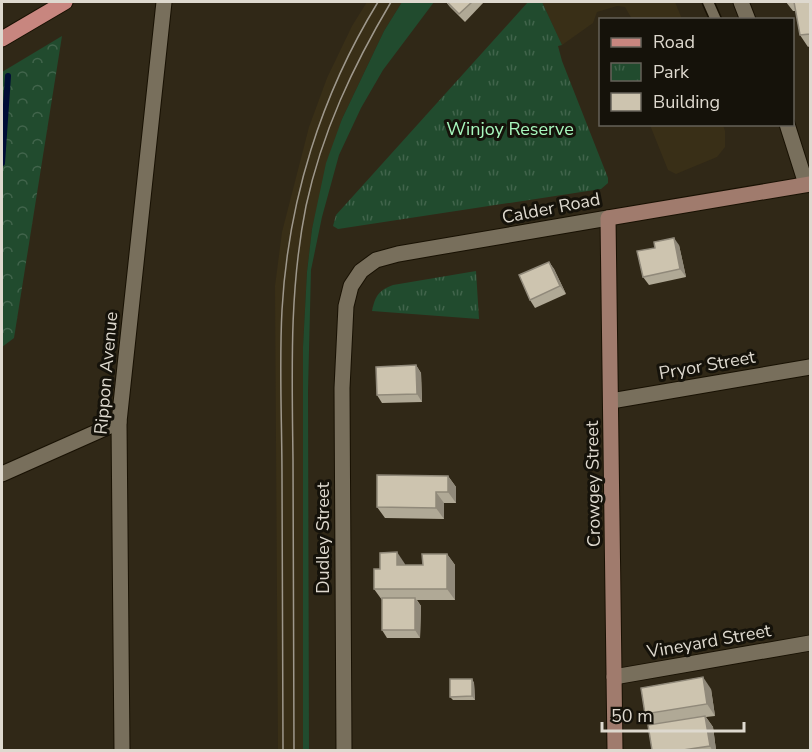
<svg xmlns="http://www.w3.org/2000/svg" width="812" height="752" font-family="'Nunito Sans',sans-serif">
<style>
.built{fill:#392f17}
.grass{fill:#214b2e}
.forest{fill:url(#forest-crowns)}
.park{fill:url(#park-tufts)}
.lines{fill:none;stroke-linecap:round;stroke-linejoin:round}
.stream{stroke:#000d35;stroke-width:6}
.lane-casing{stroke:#181103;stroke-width:13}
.street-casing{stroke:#181103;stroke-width:17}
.secondary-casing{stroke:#181103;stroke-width:17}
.primary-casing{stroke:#181103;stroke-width:17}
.lane{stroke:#786f5c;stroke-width:10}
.street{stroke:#786f5c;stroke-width:15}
.secondary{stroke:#a07b6d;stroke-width:15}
.primary{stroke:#c8867f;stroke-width:15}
.tram{stroke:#9e988c;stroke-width:1.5}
.wall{fill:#b0a996}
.shaded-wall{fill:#90897a}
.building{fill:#cdc4af;stroke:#90897a;stroke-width:1.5}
.labels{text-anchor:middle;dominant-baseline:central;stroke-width:6;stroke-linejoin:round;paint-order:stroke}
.park-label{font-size:18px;fill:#a7f7bd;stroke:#15120a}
.street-label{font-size:18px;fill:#ded9cf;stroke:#15120a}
</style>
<defs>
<pattern id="forest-crowns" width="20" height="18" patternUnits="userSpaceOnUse" patternTransform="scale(1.5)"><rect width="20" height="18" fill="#214b2e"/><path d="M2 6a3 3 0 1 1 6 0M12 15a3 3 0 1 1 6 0" fill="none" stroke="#41644b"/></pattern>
<pattern id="park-tufts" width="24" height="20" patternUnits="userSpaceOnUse" patternTransform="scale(1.5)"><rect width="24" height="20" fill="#214b2e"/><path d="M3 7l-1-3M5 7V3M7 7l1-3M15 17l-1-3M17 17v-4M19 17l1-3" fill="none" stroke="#41644b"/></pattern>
</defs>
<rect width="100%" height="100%" fill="#302817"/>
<g class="built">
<polygon points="367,2 402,2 384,31 342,119 312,229 307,272 303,347 303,750 278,750 275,286 282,232 309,127 327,78 352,26"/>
<polygon points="542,2 675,2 682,19 632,19 625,7 617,6 597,12 593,23 562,45"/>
<polygon points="650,125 723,125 725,131 725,147 717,157 676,174 668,170"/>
</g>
<polygon class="grass" points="402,2 434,2 383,70 361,108 339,155 322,217 311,270 308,391 309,750 303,750 303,347 307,272 312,229 326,163 342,119 384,31"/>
<polygon class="forest" points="62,36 14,338 2,347 2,72"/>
<g class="park">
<polygon points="528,2 542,2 562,45 558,46 562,61 608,178 608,183 601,189 338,229 333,226 336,215"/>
<path d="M 476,271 L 479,319 L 372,311 C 375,296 379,290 393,285 Z"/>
</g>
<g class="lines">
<polyline class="stream" points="2,163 8,76"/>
<g class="lane-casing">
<polyline id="lane" points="708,2 716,20"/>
</g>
<g class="street-casing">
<g id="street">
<polyline points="741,2 748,20"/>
<polyline points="787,124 806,184"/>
<polyline points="611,401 810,367"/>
<polyline points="2,474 119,422"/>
<polyline points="614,677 810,643"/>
<polyline points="122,750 119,422 164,2"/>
<polyline points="344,750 342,388 346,306 351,286 361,271 376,260 398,254 608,218"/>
</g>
</g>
<g class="secondary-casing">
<polyline id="secondary" points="615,750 608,218 810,184"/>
</g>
<g class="primary-casing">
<polyline id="primary" points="2,39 65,2"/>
</g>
<use href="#lane" class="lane"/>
<use href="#street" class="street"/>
<use href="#secondary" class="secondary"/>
<use href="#primary" class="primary"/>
<g class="tram">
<path d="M 283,750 C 283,660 282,569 282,478 C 282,422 279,366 282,310 C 288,201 321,95 378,2"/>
<path d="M 294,750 C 294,654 293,557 293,460 C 292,374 289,290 306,206 C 322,132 353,66 391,2"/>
</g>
</g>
<g class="wall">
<polygon points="446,2 484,2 465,22 450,7"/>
<polygon points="786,2 810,2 810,46 808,47 800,35 796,11 793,11"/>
<polygon points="679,245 686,277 649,285 643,277"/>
<polygon points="549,262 554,269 566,294 535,308 530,300"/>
<polygon points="416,365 421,373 422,402 382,403 377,395"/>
<polygon points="448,476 456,487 456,503 444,503 444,519 385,518 377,507"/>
<polygon points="447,554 455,565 455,600 417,600 421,606 420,638 387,638 382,630 382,600 374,589 380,569 405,564 405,565 423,565"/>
<polygon points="472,679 474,683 475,700 453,700 450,697"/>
<polygon points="711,689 715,716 706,717 713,727 716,750 652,750 652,724 645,714"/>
</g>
<g class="shaded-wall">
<polygon points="674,238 679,245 686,277 680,269"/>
<polygon points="549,262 554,269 566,294 560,286"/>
<polygon points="416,365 421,373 422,402 417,394"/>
<polygon points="448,476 456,487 456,503 448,492"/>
<polygon points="436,492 444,503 444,519 436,508"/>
<polygon points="397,552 405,564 405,576 397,565"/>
<polygon points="447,554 455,565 455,600 447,589"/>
<polygon points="415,598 421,606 420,638 415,630"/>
<polygon points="703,677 711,689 715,716 707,704"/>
<polygon points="472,679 474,683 475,700 472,696"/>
<polygon points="705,716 713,727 716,750 712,750 710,746"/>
</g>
<g class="building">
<polygon points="447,2 472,2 459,14"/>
<polygon points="794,2 810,2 810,34 800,35"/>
<polygon points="674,238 680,269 643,277 637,251 655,248 654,242"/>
<polygon points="549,262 560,286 530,300 519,275"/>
<polygon points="416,365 417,394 377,395 376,367"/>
<polygon points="377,475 448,476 448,492 436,492 436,508 377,507"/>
<polygon points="397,552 397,565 423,565 422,554 447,554 447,589 374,589 374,569 380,569 380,553"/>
<rect x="382" y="598" width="33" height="32"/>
<polygon points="703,677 707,704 645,714 641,688"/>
<polygon points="450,679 472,679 472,696 450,697"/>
<polygon points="705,716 710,746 683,750 652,750 648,725"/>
</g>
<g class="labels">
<g class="park-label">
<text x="510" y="129">Winjoy Reserve</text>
</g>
<g class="street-label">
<text transform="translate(551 208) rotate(-11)">Calder Road</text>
<text transform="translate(707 365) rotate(-10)">Pryor Street</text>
<text transform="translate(106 373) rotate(-85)">Rippon Avenue</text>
<text transform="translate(593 484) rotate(-91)">Crowgey Street</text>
<text transform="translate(323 538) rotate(-90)">Dudley Street</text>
<text transform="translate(709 641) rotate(-10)">Vineyard Street</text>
</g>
</g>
<rect width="812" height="752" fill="none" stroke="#ded9cf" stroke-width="6"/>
<rect x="599" y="18" width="195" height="108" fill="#15120a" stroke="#656259" stroke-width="1.5"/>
<rect x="611" y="38" width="30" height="9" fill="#c8867f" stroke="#656259" stroke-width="1.5"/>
<text x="653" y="48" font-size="18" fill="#ded9cf">Road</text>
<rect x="611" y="63" width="30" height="18" fill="url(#park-tufts)" stroke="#656259" stroke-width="1.5"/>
<text x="653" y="78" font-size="18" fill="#ded9cf">Park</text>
<rect x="611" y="93" width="30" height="18" fill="#cdc4af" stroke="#656259" stroke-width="1.5"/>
<text x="653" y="108" font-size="18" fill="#ded9cf">Building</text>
<path d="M602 722v9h142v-9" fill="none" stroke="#ded9cf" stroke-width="3"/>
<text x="611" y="722" font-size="18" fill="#ded9cf" stroke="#15120a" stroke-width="4.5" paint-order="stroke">50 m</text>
</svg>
